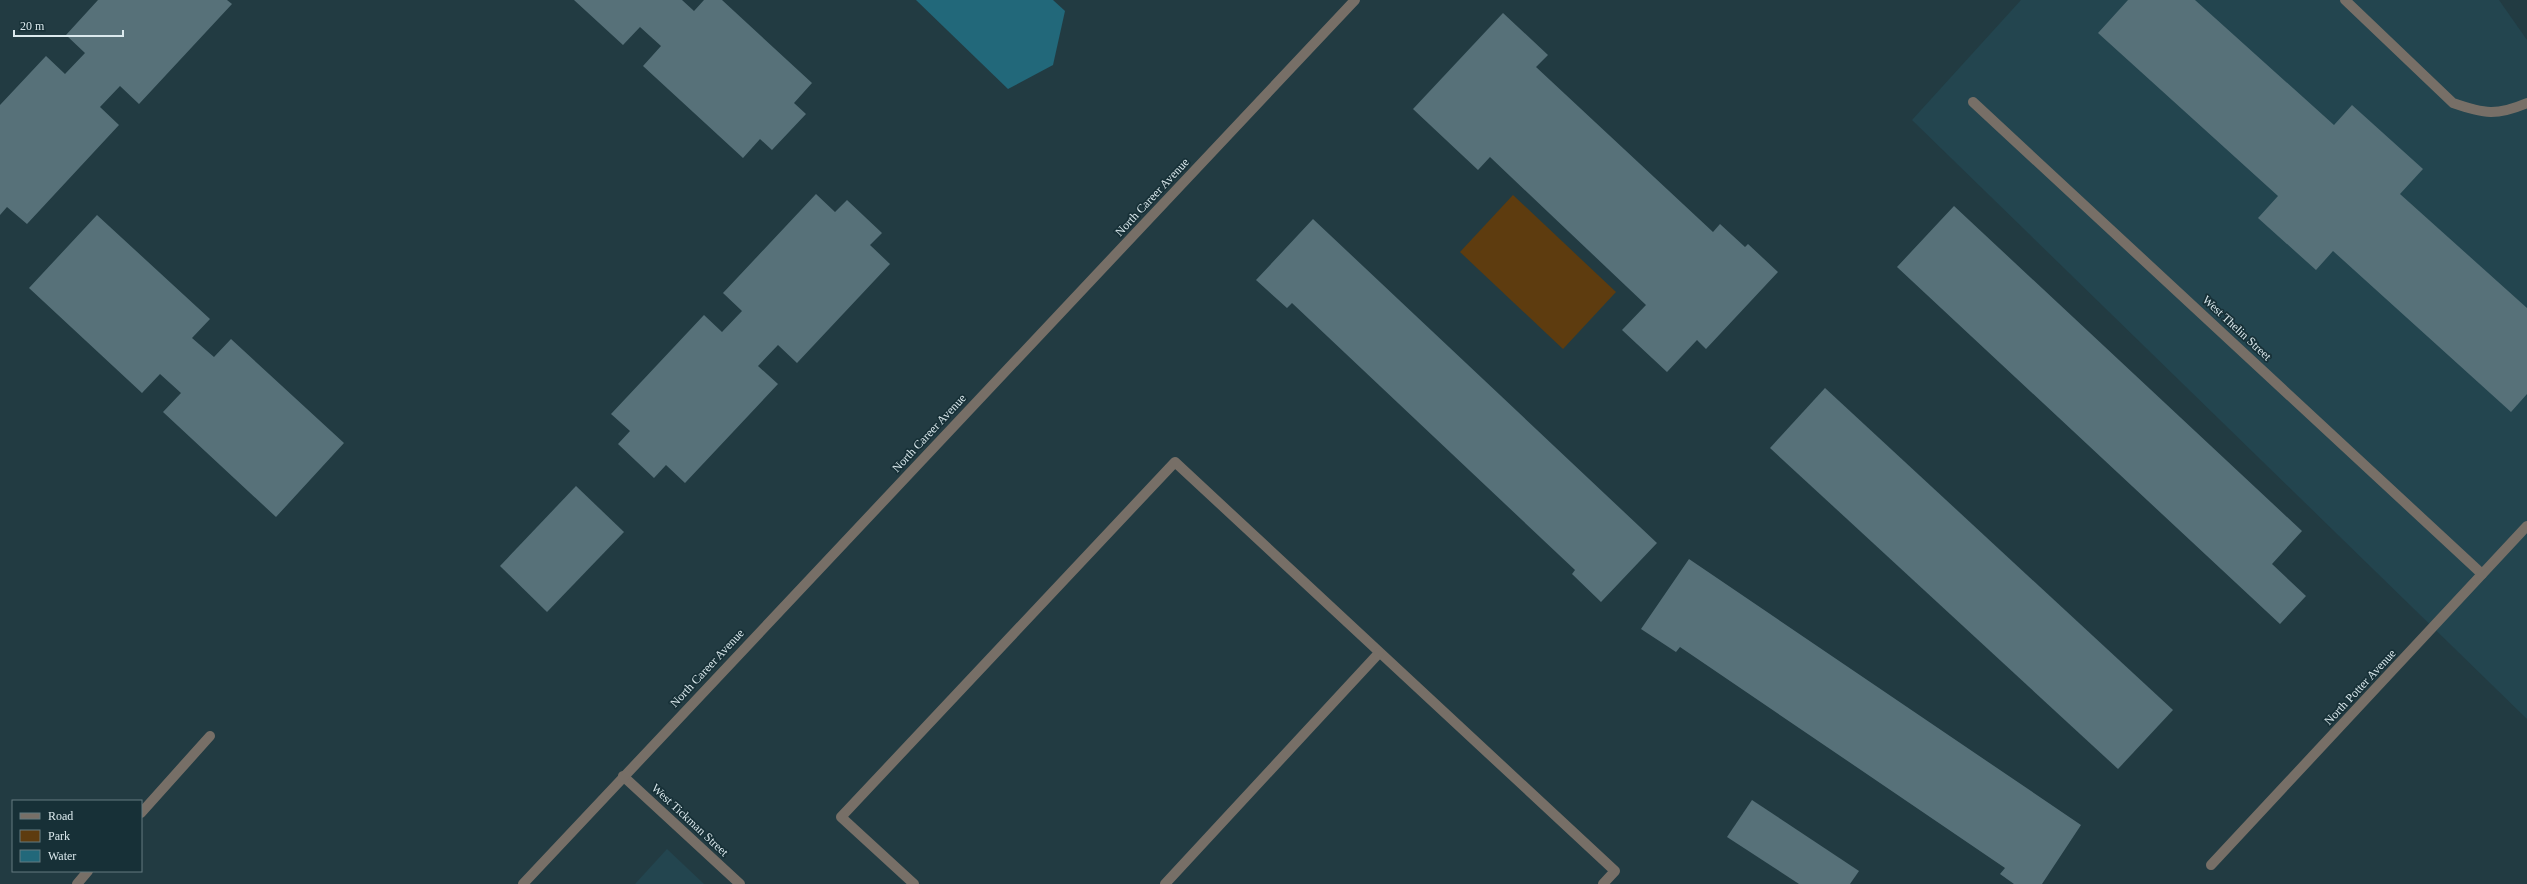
<svg xmlns="http://www.w3.org/2000/svg" width="2527" height="884" font-family="Georgia,serif">
<style>
.built{fill:#23454f}
.green{fill:#5e3c0f}
.water{fill:#22687a}
.building{fill:#577179}
.lines{fill:none;stroke-linecap:round;stroke-linejoin:round}
.minor{stroke:#776f67;stroke-width:10}
.labels{text-anchor:middle;dominant-baseline:central;stroke-width:3.5;stroke-linejoin:round;paint-order:stroke}
.street-label{font-size:12px;fill:#dbe9ed;stroke:#173037}
</style>
<rect width="100%" height="100%" fill="#223b42"/>
<g class="built">
<polygon points="2021,0 2499,0 2527,40 2527,719 1912,120"/>
<polygon points="667,849 704,884 635,884"/>
</g>
<polygon class="green" points="1513,195 1616,292 1563,349 1460,252"/>
<polygon class="water" points="916,0 1053,0 1065,11 1053,65 1008,89"/>
<g class="building">
<polygon points="98,0 227,0 232,4 139,104 120,86 100,107 119,125 27,224 7,207 0,215 0,105 46,56 65,74 85,53 66,35"/>
<polygon points="574,0 682,0 694,11 704,0 722,0 812,83 794,103 806,114 772,150 760,139 743,158 643,66 661,46 640,27 623,45"/>
<polygon points="2128,0 2195,0 2334,125 2352,105 2423,169 2400,194 2527,308 2527,394 2511,412 2333,251 2316,270 2258,218 2278,196 2098,33"/>
<polygon points="1503,13 1548,55 1536,67 1713,232 1720,224 1745,247 1748,244 1778,272 1706,349 1697,340 1667,372 1622,330 1646,305 1490,157 1478,170 1413,109"/>
<polygon points="816,194 835,212 847,200 882,233 870,245 890,264 797,363 778,345 758,366 778,384 685,483 666,465 654,478 618,444 630,431 611,414 704,315 722,332 742,311 723,293"/>
<polygon points="1954,206 2302,531 2272,564 2306,596 2280,624 1897,267"/>
<polygon points="97,215 210,319 192,338 214,357 231,339 344,443 276,517 163,412 181,393 160,374 142,393 29,288"/>
<polygon points="1313,219 1657,543 1601,602 1572,574 1575,570 1292,303 1287,308 1256,280"/>
<polygon points="1825,388 2173,710 2118,769 1770,448"/>
<polygon points="576,486 624,532 547,612 500,566"/>
<polygon points="1689,559 2081,825 2042,884 2014,884 2000,874 2005,868 1680,647 1676,652 1641,629"/>
<polygon points="1752,800 1859,871 1850,884 1799,884 1727,837"/>
</g>
<g class="lines">
<g class="minor">
<path d="M 2345,0 L 2453,103 C 2485,114 2496,116 2527,103"/>
<polyline points="1973,102 2482,574"/>
<polyline points="623,776 740,884"/>
<polyline points="141,813 210,736"/>
<polyline points="2211,865 2527,526"/>
<polyline points="77,884 88,871"/>
<polyline points="523,884 1355,0"/>
<polyline points="914,884 841,817 1175,462 1615,871 1603,884"/>
<polyline points="1165,884 1379,653"/>
</g>
</g>
<g class="labels">
<g class="street-label">
<text transform="translate(1152 197) rotate(-47)">North Career Avenue</text>
<text transform="translate(2237 328) rotate(43)">West Thelin Street</text>
<text transform="translate(929 433) rotate(-47)">North Career Avenue</text>
<text transform="translate(707 668) rotate(-47)">North Career Avenue</text>
<text transform="translate(2360 687) rotate(-47)">North Potter Avenue</text>
<text transform="translate(690 820) rotate(43)">West Tickman Street</text>
</g>
</g>
<rect x="12" y="800" width="130" height="72" fill="#173037" stroke="#657a80"/>
<rect x="20" y="813" width="20" height="6" fill="#776f67" stroke="#657a80"/>
<text x="48" y="820" font-size="12" fill="#dbe9ed">Road</text>
<rect x="20" y="830" width="20" height="12" fill="#5e3c0f" stroke="#657a80"/>
<text x="48" y="840" font-size="12" fill="#dbe9ed">Park</text>
<rect x="20" y="850" width="20" height="12" fill="#22687a" stroke="#657a80"/>
<text x="48" y="860" font-size="12" fill="#dbe9ed">Water</text>
<path d="M14 30v6h109v-6" fill="none" stroke="#dbe9ed" stroke-width="2"/>
<text x="20" y="30" font-size="12" fill="#dbe9ed" stroke="#173037" stroke-width="3" paint-order="stroke">20 m</text>
</svg>
